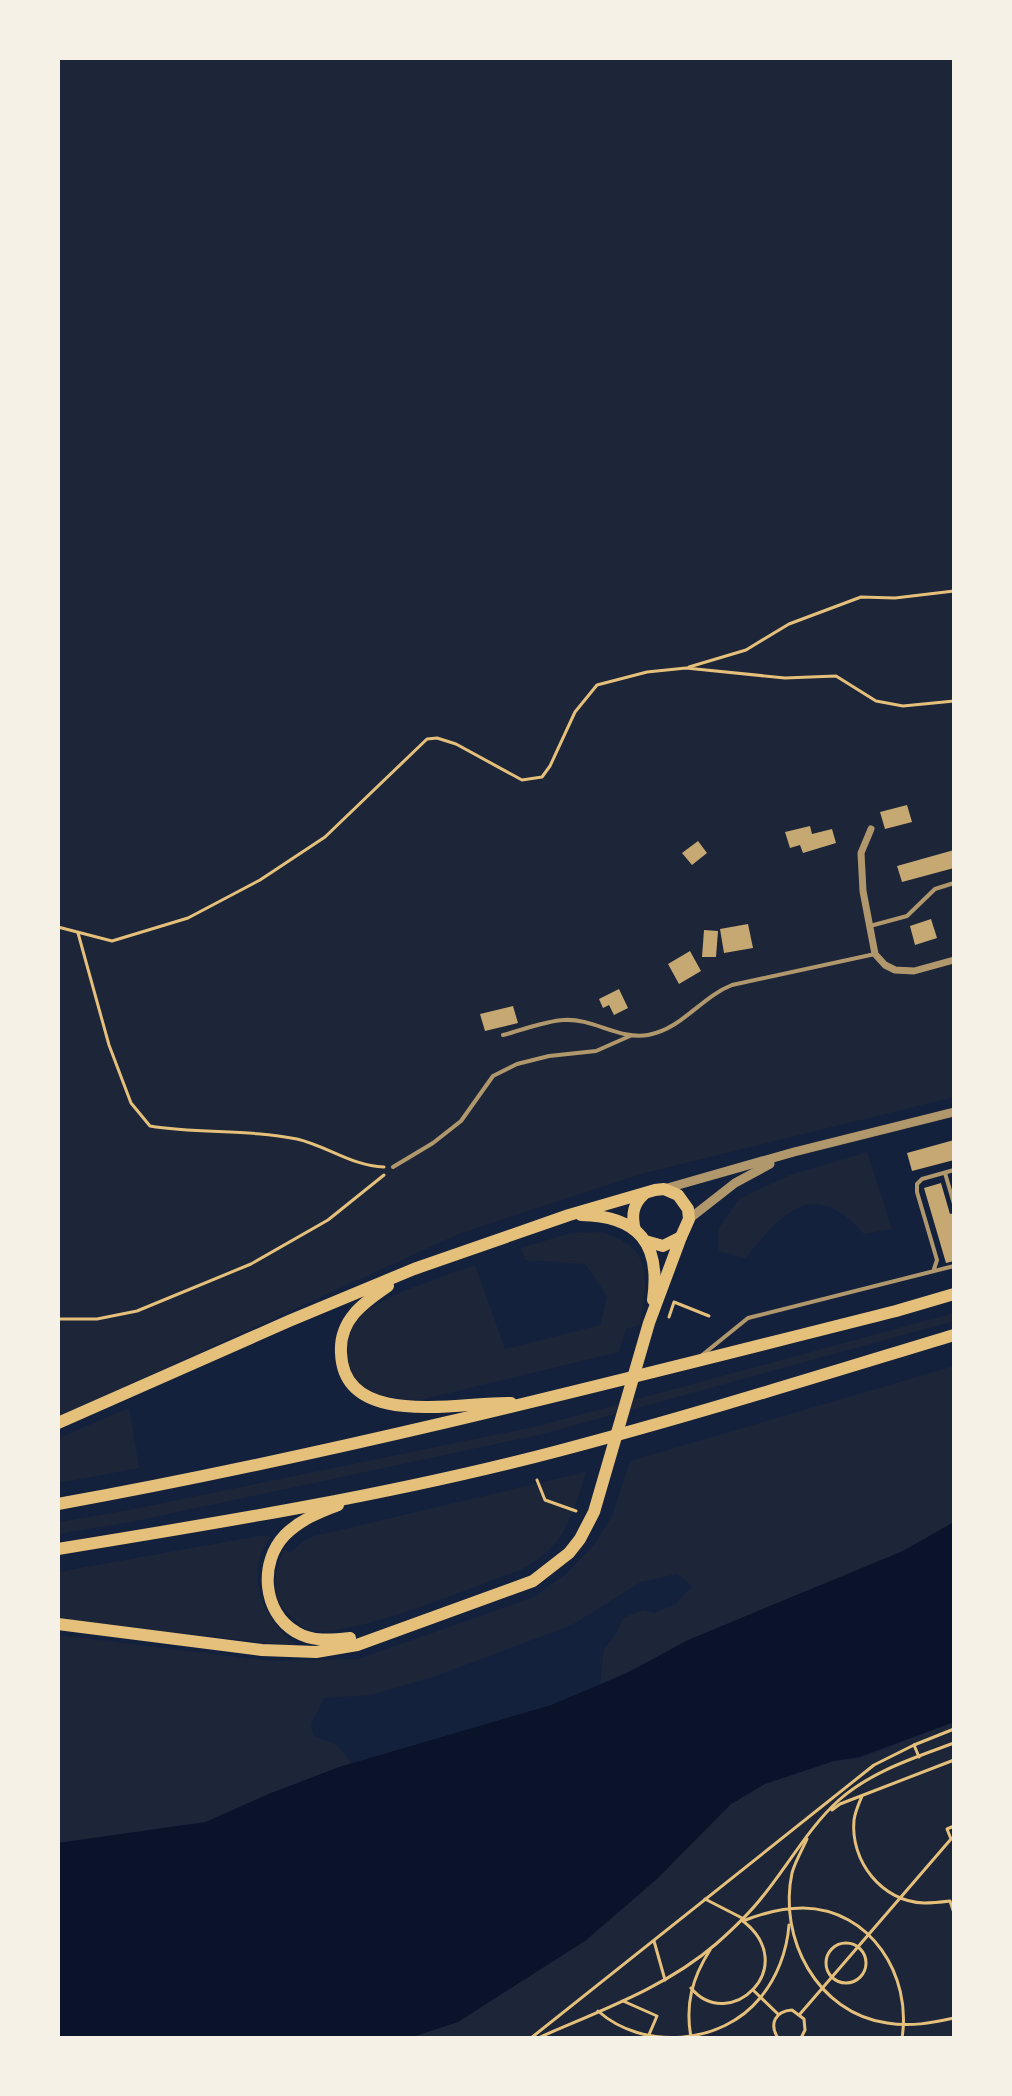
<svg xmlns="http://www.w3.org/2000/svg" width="1012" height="2096" font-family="'Work Sans',sans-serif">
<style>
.green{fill:#1d2539}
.water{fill:#0b132b}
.building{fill:#c6a872}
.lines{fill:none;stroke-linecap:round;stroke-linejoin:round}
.path{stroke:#e5c07b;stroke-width:3}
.service{stroke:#b1986c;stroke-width:4}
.minor{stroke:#b1986c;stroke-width:7}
.tertiary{stroke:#b1986c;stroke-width:9}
.trunk{stroke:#e5c07b;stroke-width:12}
</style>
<rect width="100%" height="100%" fill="#14213d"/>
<g class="green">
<polygon points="58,58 954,58 954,1097 641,1174 461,1233 58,1417"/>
<path d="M 867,1152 L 892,1229 L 864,1234 C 813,1176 784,1212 745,1258 L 718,1251 L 718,1229 L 740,1198 L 790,1175 Z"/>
<path d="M 600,1232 C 655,1246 647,1280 640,1325 L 626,1329 L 619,1352 L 424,1399 L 409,1400 L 382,1395 L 380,1398 C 360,1386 341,1372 346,1346 C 347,1338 348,1329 353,1323 C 369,1299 446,1276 475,1265 L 505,1349 L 600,1325 L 607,1296 L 585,1264 L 525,1260 L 521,1248 L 571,1233 Z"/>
<polygon points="954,1313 954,1321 543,1434 131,1522 58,1534 58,1522 129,1510 538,1426"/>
<polygon points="954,1366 954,1522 903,1551 600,1684 604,1649 616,1634 623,1618 643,1610 654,1613 676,1604 692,1586 677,1574 641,1582 572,1625 433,1677 371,1695 324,1698 311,1725 314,1737 336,1744 352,1763 266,1795 206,1822 58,1843 58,1635 271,1661 358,1659 534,1597 565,1575 594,1545 612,1516 630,1461"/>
<polygon points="129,1408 139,1468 58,1483 58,1438"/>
<path d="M 586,1472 C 572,1517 565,1547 520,1570 C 477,1585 348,1640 310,1630 C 301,1628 292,1618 286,1611 C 268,1593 276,1569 284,1549 L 290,1553 L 302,1542 L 314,1536 Z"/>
<path d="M 265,1535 L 271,1537 C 268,1542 263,1548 261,1554 C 249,1587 269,1624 296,1644 L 295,1646 L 58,1619 L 58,1572 Z"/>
<polygon points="954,1722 954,2038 409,2038 458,2022 702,1830 731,1804 765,1784 834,1761 860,1758"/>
</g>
<polygon class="water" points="954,1522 954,1722 859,1757 834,1761 765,1784 731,1804 657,1879 585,1941 458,2022 409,2038 58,2038 58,1843 206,1822 266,1795 339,1767 551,1705 625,1674 688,1640 903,1551"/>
<g class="building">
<polygon points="907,805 912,822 885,829 880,812"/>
<polygon points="810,826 812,834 832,829 836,843 803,853 800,845 790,848 785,832"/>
<polygon points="698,841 707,853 692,865 682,853"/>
<polygon points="954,850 954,868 902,882 897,866"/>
<polygon points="931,919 937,938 915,945 910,926"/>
<polygon points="748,924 753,948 724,953 720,929"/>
<polygon points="704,930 718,931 716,957 702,957"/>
<polygon points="690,951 701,971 679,984 668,964"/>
<polygon points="619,989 628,1008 614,1015 609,1005 603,1008 599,999"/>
<polygon points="513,1006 518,1023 485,1031 480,1014"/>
<polygon points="954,1140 954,1160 912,1171 907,1153"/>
<polygon points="941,1183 950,1214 954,1213 954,1261 946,1263 924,1188"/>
</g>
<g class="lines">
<g class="path">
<polyline points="689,667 746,650 789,624 861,597 895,598 954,591"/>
<polyline points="58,927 112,941 188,918 260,880 325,837 427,739 437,738 456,744 522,780 542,777 550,766 575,712 597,685 647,672 686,668 785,678 836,676 876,701 903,706 954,701"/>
<path d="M 78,933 L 109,1045 L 131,1103 L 150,1126 C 198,1134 248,1129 297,1139 C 327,1146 352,1166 384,1167"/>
<polyline points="669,1317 674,1302 709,1316"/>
<polyline points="58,1319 97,1319 137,1311 251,1264 328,1220 384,1175"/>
<polyline points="537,1480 545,1500 576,1511"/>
<polyline points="919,1757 914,1745 954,1729"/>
<path d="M 862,1796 C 859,1803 855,1812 854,1820 C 850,1861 882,1902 924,1903 C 933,1903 942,1902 950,1901 L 954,1913"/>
<polyline points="832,1810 840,1804 954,1760"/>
<path d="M 807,1839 C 802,1850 795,1862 792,1873 C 778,1938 817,2013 887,2023 C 911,2027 931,2023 954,2018"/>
<polyline points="705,1899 744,1919"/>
<path d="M 743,1921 C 763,1913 781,1908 803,1908 C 871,1909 912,1976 902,2038"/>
<polyline points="654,1941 665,1980"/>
<circle cx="846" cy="1963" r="20"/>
<path d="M 691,1988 C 729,2034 802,1967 743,1921"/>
<polyline points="753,1990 778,2014"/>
<polyline points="623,2001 657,2016 648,2037"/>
<path d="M 598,2011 C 643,2051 722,2045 760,1998 C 777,1978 787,1951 789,1925"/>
<polyline points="800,2014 951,1839 947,1829 954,1826"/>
<path d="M 691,2037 C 685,2005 692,1978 710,1950"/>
<polyline points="531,2038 874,1765 914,1745"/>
<path d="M 538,2038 C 599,2011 665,1988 716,1944 C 733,1929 749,1914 763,1896 C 789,1864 809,1827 839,1800 C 872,1771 914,1758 954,1743"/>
<path d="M 778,2038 C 769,2024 775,2011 792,2010 L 804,2019 L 805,2030 L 801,2038"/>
</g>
<g class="service">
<polyline points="870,926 907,916 935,889 954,883"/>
<path d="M 503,1035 C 523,1030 544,1021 564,1020 C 593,1018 619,1040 648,1035 C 682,1029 701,997 732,985 L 875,954"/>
<polyline points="393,1167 433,1143 461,1121 493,1076 517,1064 549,1056 596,1051 630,1036"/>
<polyline points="945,1173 954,1204"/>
<polyline points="934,1269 937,1260 917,1192 917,1184 922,1179 954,1170"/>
<polyline points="701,1356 748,1318 954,1266"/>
</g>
<polyline class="minor" points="871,829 861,853 863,891 875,954 885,965 895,970 914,971 954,960"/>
<g class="tertiary">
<polyline points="664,1189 794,1152 954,1112"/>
<polyline points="689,1219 735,1183 770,1164"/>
</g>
<g class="trunk">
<path d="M 581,1215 C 639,1216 661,1244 653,1300"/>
<path d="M 635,1230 C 631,1215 633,1204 644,1194"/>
<polyline points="645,1241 663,1246 681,1237"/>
<path d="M 388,1286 C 363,1303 339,1320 341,1353 C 344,1431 463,1401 511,1403"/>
<polyline points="58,1423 289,1321 414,1269 569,1215 655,1190 664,1189 678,1195 688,1209 689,1219 681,1237 649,1323 594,1512 580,1539 569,1553 533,1581 357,1645 316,1652 262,1650 58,1624"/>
<path d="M 58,1504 C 340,1453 618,1381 896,1311 L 954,1294"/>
<path d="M 338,1505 C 319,1512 300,1520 285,1535 C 259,1562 262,1612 296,1632 C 312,1642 332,1640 350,1638"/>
<path d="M 58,1549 C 224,1522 395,1494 558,1451 C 691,1416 822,1375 954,1335"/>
</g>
</g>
<rect width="1012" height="2096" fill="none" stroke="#f6f1e7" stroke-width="120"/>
</svg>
